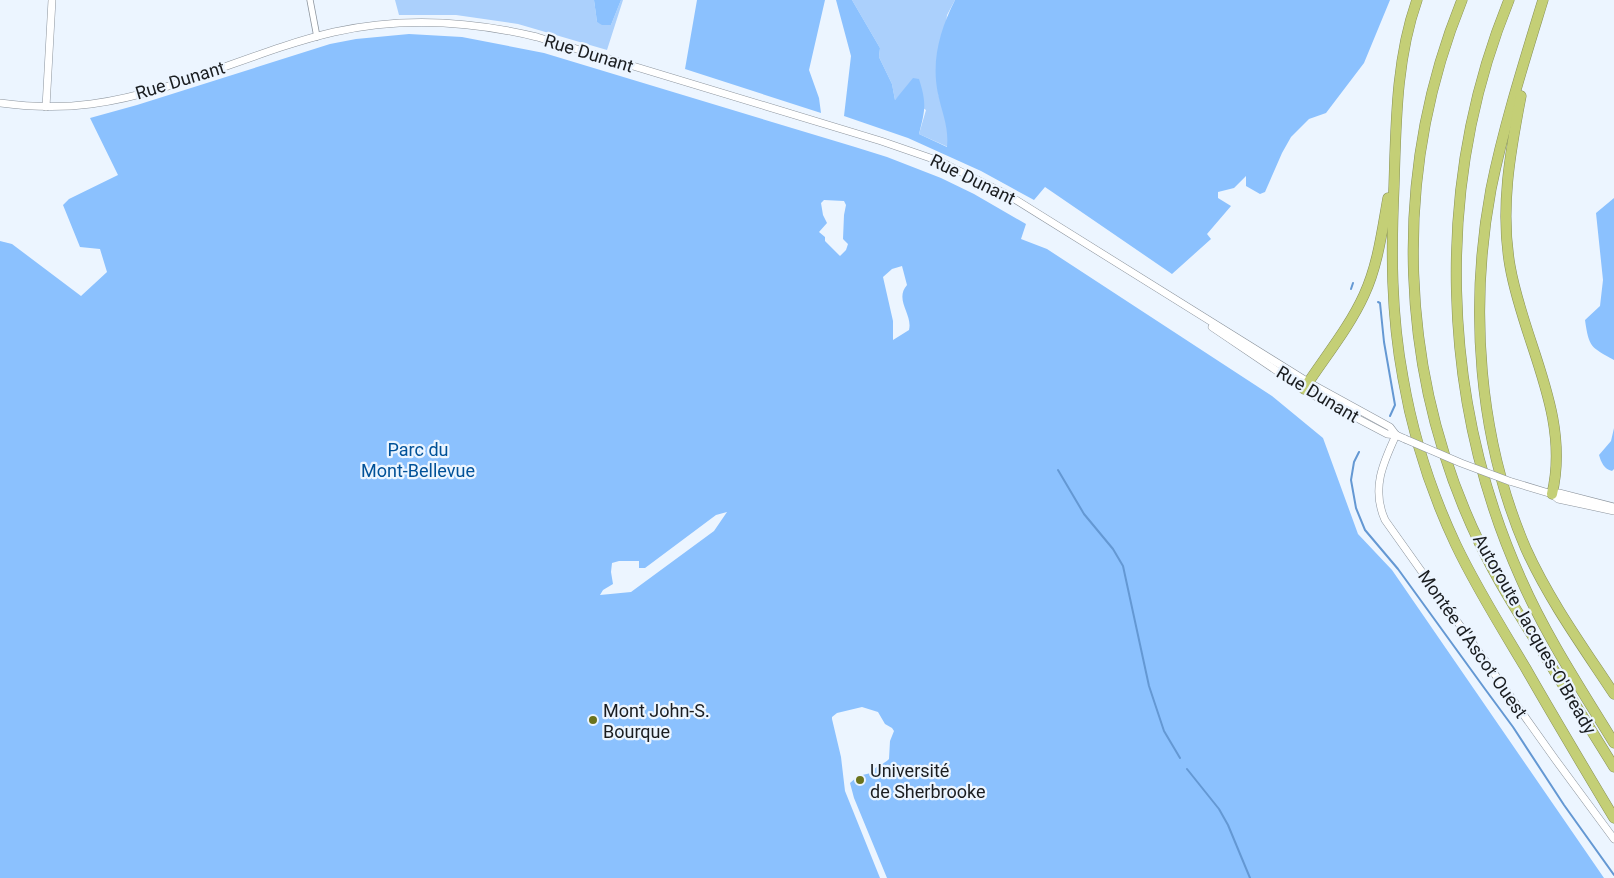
<svg xmlns="http://www.w3.org/2000/svg" width="1614" height="878" font-family="Roboto,sans-serif">
<style>
.green{fill:#abd0fc}
.forest{fill:#8bc1fe;fill-rule:evenodd}
.lines{fill:none;stroke-linecap:round;stroke-linejoin:round}
.stream{stroke:#6498d3;stroke-width:2}
.minor-casing{stroke:#8c949d;stroke-width:7}
.tertiary-casing{stroke:#8c949d;stroke-width:8}
.motorway-casing{stroke:#889158;stroke-width:11}
.minor{stroke:#fff;stroke-width:5.5}
.tertiary{stroke:#fff;stroke-width:7}
.motorway{stroke:#c4cf76;stroke-width:10}
.tertiary-bridge-casing{stroke:#8c949d;stroke-width:8;stroke-linecap:butt}
.tertiary-bridge{stroke:#fff;stroke-width:7}
.poi-dot{fill:#6b731c;stroke:#ecf5ff;stroke-width:2}
.labels{text-anchor:middle;dominant-baseline:central;stroke-width:4.5;stroke-linejoin:round;paint-order:stroke}
.street-label{font-size:18px;fill:#1a1d20;stroke:#ecf5ff}
.park-label{font-size:18px;fill:#005198;stroke:#ecf5ff}
.poi-label{font-size:18px;fill:#1a1d20;stroke:#ecf5ff;text-anchor:start}
</style>
<rect width="100%" height="100%" fill="#ecf5ff"/>
<g class="green">
<polygon points="395,0 594,0 597,22 611,25 621,0 623,0 607,50 518,24 456,15 399,15"/>
<polygon points="852,0 955,0 947,15 938,93 948,127 948,147 919,134 926,110 902,93 895,100 892,84 879,57 880,48"/>
</g>
<g class="forest">
<polygon points="594,0 621,0 611,25 602,25 597,22"/>
<polygon points="697,0 825,0 809,70 819,98 821,113 685,69"/>
<path d="M 836,0 L 852,0 L 880,48 L 879,57 L 892,84 L 895,100 L 913,78 L 919,79 C 927,104 925,110 919,134 L 947,147 C 949,127 942,113 938,94 C 931,60 940,30 955,0 L 1390,0 L 1364,63 L 1326,113 L 1309,119 L 1291,137 L 1282,153 L 1265,192 L 1260,194 L 1246,186 L 1246,176 L 1234,188 L 1218,192 L 1218,198 L 1231,206 L 1207,234 L 1211,239 L 1172,274 L 1045,187 L 1034,200 L 981,171 L 908,138 L 844,116 L 851,56 Z"/>
<path d="M 409,34 L 462,37 L 544,53 L 855,147 L 887,157 L 941,178 L 974,194 L 1026,224 L 1021,239 L 1047,249 L 1272,396 L 1323,438 L 1358,534 L 1392,570 L 1604,878 L 887,878 L 854,798 L 850,783 L 858,776 L 871,773 C 877,764 882,766 889,759 L 890,741 L 894,731 L 892,728 L 885,724 L 878,712 L 862,707 L 837,713 L 832,717 L 832,719 L 841,757 L 845,791 L 880,878 L 0,878 L 0,241 L 12,244 L 81,296 L 107,272 L 100,249 L 80,247 L 63,205 L 69,199 L 118,175 L 90,118 L 137,105 L 330,44 L 356,39 ZM 824,200 L 844,201 L 846,205 L 844,215 L 843,239 L 848,244 L 846,250 L 840,256 L 825,241 L 825,237 L 819,232 L 827,223 L 823,215 L 821,203 ZM 902,266 L 907,285 C 894,300 913,314 909,330 L 893,340 L 893,321 L 883,277 L 892,269 ZM 727,512 L 714,531 L 631,592 L 600,595 L 603,590 L 613,584 L 611,572 L 612,563 L 619,561 L 639,561 L 639,568 L 645,568 L 716,515 Z"/>
<path d="M 1614,198 L 1614,360 C 1591,347 1589,348 1585,320 L 1600,306 L 1603,280 L 1596,213 Z"/>
<path d="M 1614,428 L 1614,469 L 1612,471 C 1604,469 1601,462 1599,455 L 1611,441 Z"/>
</g>
<g class="lines">
<g class="stream">
<polyline points="1351,289 1353,283"/>
<polyline points="1378,302 1380,303 1384,342 1395,405 1390,416"/>
<polyline points="1359,452 1354,462 1351,480 1356,508 1365,530 1398,569 1485,689 1513,727 1564,805 1614,875"/>
<polyline points="1058,470 1084,514 1113,549 1123,566 1149,686 1164,731 1180,758"/>
<polyline points="1187,769 1219,809 1228,825 1250,878"/>
</g>
<g class="minor-casing">
<polyline id="minor" points="310,0 317,37"/>
</g>
<g class="tertiary-casing">
<g id="tertiary">
<path d="M 0,103 C 30,107 61,108 91,104 C 175,93 252,51 334,32 C 401,17 471,21 537,37 L 881,141 L 939,161 L 1008,195 L 1308,382 L 1390,427 L 1396,435"/>
<polyline points="46,107 52,0"/>
<polyline points="1212,327 1311,394 1387,434 1396,435 1405,439"/>
<path d="M 1396,435 C 1383,463 1371,489 1385,520 L 1555,759 L 1614,839"/>
<polyline points="1509,481 1552,494 1558,499 1614,511"/>
<polyline points="1552,494 1559,493 1614,507"/>
</g>
</g>
<g class="motorway-casing">
<g id="motorway">
<path d="M 1417,0 C 1396,59 1396,124 1394,186 C 1391,251 1391,314 1403,378 C 1413,436 1431,492 1456,545 C 1476,587 1501,627 1525,667 C 1554,718 1584,768 1614,818"/>
<path d="M 1462,0 C 1391,175 1398,374 1480,544 C 1498,582 1520,616 1542,651 C 1566,690 1590,728 1614,767"/>
<path d="M 1509,0 C 1434,184 1440,398 1521,579 C 1546,636 1581,689 1614,743"/>
<path d="M 1543,0 C 1524,62 1504,125 1491,189 C 1469,307 1478,438 1526,549 C 1549,600 1583,647 1614,694"/>
<path d="M 1521,96 C 1510,153 1500,209 1510,266 C 1523,342 1571,415 1552,494"/>
<path d="M 1304,389 C 1324,358 1349,328 1364,295 C 1378,265 1382,231 1388,198"/>
</g>
</g>
<use href="#minor" class="minor"/>
<use href="#tertiary" class="tertiary"/>
<use href="#motorway" class="motorway"/>
<g class="tertiary-bridge-casing">
<polyline id="tertiary-bridge" points="1405,439 1461,463 1509,481"/>
</g>
<use href="#tertiary-bridge" class="tertiary-bridge"/>
</g>
<g class="poi-dot">
<circle cx="593" cy="720" r="5"/>
<circle cx="860" cy="780" r="5"/>
</g>
<g class="labels">
<g class="street-label">
<text transform="translate(589 53) rotate(17)">Rue Dunant</text>
<text transform="translate(180 80) rotate(-17)">Rue Dunant</text>
<text transform="translate(973 179) rotate(26)">Rue Dunant</text>
<text transform="translate(1318 394) rotate(31)">Rue Dunant</text>
<text transform="translate(1535 634) rotate(60)">Autoroute Jacques-O'Bready</text>
<text transform="translate(1473 644) rotate(55)">Montée d'Ascot Ouest</text>
</g>
<g class="park-label">
<text x="418" y="449">Parc du<tspan x="418" dy="21">Mont-Bellevue</tspan></text>
</g>
<g class="poi-label">
<text x="603" y="710">Mont John-S.<tspan x="603" dy="21">Bourque</tspan></text>
<text x="870" y="770">Université<tspan x="870" dy="21">de Sherbrooke</tspan></text>
</g>
</g>
</svg>
